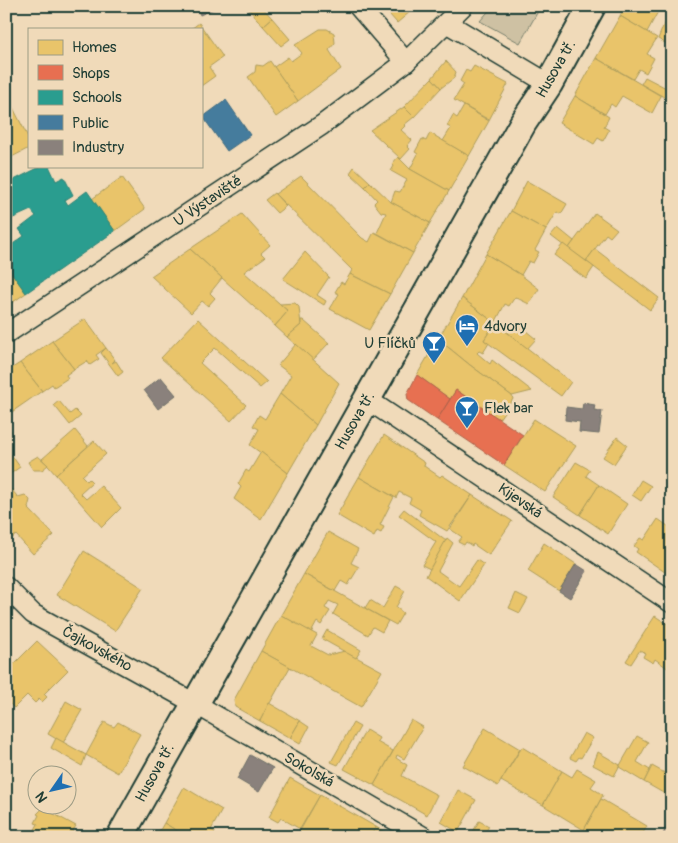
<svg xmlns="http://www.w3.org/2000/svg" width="678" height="843" font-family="Pangolin,sans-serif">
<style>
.green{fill:#cec1a3;stroke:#767f6c}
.homes{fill:#e9c46a;stroke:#ac9c5a}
.shops{fill:#e76f51;stroke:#ab6048}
.schools{fill:#2a9d8f;stroke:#278074}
.public{fill:#457b9d;stroke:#3a687e}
.industry{fill:#8a817c;stroke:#6a6d66}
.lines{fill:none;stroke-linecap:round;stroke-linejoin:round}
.street-casing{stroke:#1f3d34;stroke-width:22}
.secondary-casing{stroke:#1f3d34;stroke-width:30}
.street{stroke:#f0dab9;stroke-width:19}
.secondary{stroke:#f0dab9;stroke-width:26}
.labels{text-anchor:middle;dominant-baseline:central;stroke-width:5;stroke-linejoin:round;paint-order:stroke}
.street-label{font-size:15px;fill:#1f3d34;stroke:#f0dab9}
.poi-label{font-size:15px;fill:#1f3d34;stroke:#f0dab9;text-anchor:start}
</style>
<rect width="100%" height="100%" fill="#f0dab9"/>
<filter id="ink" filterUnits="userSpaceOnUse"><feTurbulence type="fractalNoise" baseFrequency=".02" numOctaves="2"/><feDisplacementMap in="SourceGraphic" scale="10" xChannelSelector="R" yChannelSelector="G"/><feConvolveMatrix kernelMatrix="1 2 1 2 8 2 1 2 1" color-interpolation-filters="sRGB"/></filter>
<g filter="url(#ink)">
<polygon class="green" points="493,6 541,6 520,43 480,21"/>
<g class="homes">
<polygon points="246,6 261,6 272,18 263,26"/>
<polygon points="382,6 417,6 397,23"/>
<polygon points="625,6 661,6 647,32 620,16"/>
<polygon points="620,16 657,38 647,54 654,58 652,62 646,73 639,69 633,79 596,58"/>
<polygon points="272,18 290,39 281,46 263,26"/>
<polygon points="199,23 223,57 209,67 215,76 201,86 201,29 191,29"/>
<polygon points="664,24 672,28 672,47 658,39"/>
<polygon points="320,29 327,29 334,33 335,43 329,50 341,69 298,101 274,67 288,57 291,61 302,53 295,45"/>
<polygon points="596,58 661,96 652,113 622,96 615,107 611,104 605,114 575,96"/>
<polygon points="270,61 298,101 276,117 248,77 255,72 256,65 263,66"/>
<polygon points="446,61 456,72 454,78 441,88 432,78"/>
<polygon points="474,66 508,84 489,120 454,100 464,84 460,81 466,70 470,72"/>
<polygon points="645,77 672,91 671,101 641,84"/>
<polygon points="432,78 441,88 414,117 404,107"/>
<polygon points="6,94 29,139 29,148 6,160"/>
<polygon points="575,96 609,117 604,127 609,130 603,141 598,138 594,144 559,123"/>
<polygon points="464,106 489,121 469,156 443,141 451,128 447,126 453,115 457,118"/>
<polygon points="404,107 414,117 404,125 405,126 401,130 412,140 407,146 410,149 401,159 370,130"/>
<polygon points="430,133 469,156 449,191 410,169 418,154 415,152 422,139 426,141"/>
<polygon points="398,157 410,169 449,191 430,223 391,202 395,191 400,192 407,180 391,171 394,166 392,164"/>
<polygon points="354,167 370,182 365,187 350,173"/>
<polygon points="301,176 362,238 369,242 374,232 413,253 390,294 350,274 352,270 275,194"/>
<polygon points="122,177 145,209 115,231 92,199"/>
<polygon points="527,181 567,204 561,214 557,212 546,230 511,211"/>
<polygon points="370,182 391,202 430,223 413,253 377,233 386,213 381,212 374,203 377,200 365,187"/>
<polygon points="274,193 286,206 277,213 265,200"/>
<polygon points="511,211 546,230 535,250 539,252 533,263 529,261 521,275 486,254"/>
<polygon points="595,213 617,229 610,237 606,234 586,261 568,249"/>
<polygon points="242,214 270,245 261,253 265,257 244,272 288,311 275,326 190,249"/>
<polygon points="558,228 574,241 568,249 551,236"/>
<polygon points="563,244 594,267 586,279 554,255"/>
<polygon points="190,249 222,278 210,293 215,298 208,306 202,301 191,313 151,276"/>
<polygon points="595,249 659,298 650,310 586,261"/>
<polygon points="305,252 329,277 317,295 326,301 324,305 283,279"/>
<polygon points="486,254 521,275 539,289 529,304 515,297 509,306 505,304 495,323 462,298"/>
<polygon points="6,265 26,293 6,307"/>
<polygon points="350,274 390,294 369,330 330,309 339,294 335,292 341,282 344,284"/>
<polygon points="462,298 495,323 484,340 489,343 483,353 479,351 477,353 490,364 492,360 532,391 512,396 470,365 438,339"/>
<polygon points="295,303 299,307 301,325 287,337 275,326 288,311 280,304"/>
<polygon points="85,319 106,348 96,355 99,359 90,365 87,361 74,369 52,341"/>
<polygon points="198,319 267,382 260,388 215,348 200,363 246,405 231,421 161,358"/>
<polygon points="301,320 303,320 329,343 313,360 287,337 301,325"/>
<polygon points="515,322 536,339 527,349 508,333"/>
<polygon points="495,323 571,382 561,396 484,340"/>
<polygon points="438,339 470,365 512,396 513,399 499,419 456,390 450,399 417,375"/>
<polygon points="52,341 74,369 66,375 68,378 54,387 52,384 42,391 20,363"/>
<polygon points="296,344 339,383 316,425 280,394 291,375 278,365"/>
<polygon points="106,348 115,360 112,363 116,361 123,372 118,376 101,353"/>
<polygon points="20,363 42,391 6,416 6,372"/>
<polygon points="280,394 316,425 288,473 250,445 259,429 253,426 259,415 265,419"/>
<polygon points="59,401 70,414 75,410 81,416 70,425 54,405"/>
<polygon points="534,419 576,446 545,492 504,465"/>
<polygon points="6,424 12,432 6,435"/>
<polygon points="75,430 88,446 56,475 42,459"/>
<polygon points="384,435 425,463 424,466 440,477 442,475 472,495 447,531 419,515 421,510 409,503 411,498 399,492 396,498 359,477"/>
<polygon points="617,437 627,445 614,464 603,457"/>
<polygon points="94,441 106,454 82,476 87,481 89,479 92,482 80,493 86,499 101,486 121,508 102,527 56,475"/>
<polygon points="261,452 288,473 261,519 234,499 241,487 238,484 246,470 249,472"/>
<polygon points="10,453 20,467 6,477 6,456"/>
<polygon points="38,456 48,465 42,470 33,470 28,462"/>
<polygon points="576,462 590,470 586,476 599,485 580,515 553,497"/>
<polygon points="359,477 394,497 380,525 384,527 381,533 377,531 374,537 337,515"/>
<polygon points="641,480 651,486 641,501 632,495"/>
<polygon points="599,485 627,504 608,534 580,515"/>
<polygon points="10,488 18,497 25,495 30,500 28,508 54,535 33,554 16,535 6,543 6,491"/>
<polygon points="472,495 512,521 489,555 473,544 472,546 466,542 464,545 458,542 462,537 450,529"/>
<polygon points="404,509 446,541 430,569 422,565 436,542 399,515"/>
<polygon points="658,519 672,529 672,577 636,552 638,549 634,546 640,538 644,540"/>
<polygon points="328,532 358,549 351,563 359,567 348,585 341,581 335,591 304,574"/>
<polygon points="447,538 453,543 438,571 459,586 477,560 484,565 460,601 426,576"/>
<polygon points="544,543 576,564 559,591 528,571"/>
<polygon points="84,551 143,588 115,631 57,595"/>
<polygon points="304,574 388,621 382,632 373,627 368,635 333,614 338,605 329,601 325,608 330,611 321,625 317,622 311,633 281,615"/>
<polygon points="396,586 405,591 396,607 403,613 396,625 365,608 370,600 383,608"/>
<polygon points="516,593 528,599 520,613 509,608"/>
<polygon points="281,615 317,635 311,646 328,655 345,651 382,671 361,707 261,651"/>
<polygon points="655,616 672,627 670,670 655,659 653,663 643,657 645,653 640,650 631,664 626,661"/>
<polygon points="327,630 361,650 356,658 322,639"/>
<polygon points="37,641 68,670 44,694 47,697 42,702 39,699 35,703 27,695 14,708 6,700 6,687 12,681 6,675 6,672"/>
<polygon points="261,651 290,667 260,721 235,707 234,700"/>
<polygon points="66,701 82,710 63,743 48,734"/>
<polygon points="269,703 300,721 290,738 260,721"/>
<polygon points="411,720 423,727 404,759 397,755 396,758 407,765 402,776 437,795 427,815 374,785"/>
<polygon points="300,721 309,727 300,744 290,738"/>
<polygon points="104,722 114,727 118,722 140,734 118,773 86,755"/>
<polygon points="353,723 360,727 338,765 331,762"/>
<polygon points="485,728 520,749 498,786 463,766"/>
<polygon points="366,730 379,738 377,742 393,751 374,785 344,769"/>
<polygon points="584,733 593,738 581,758 579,757 576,761 570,758"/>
<polygon points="637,736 648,742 637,762 650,770 644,782 619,767"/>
<polygon points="56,738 86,755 82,766 51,748"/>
<polygon points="522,747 562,771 543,805 501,781"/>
<polygon points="598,752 620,765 614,776 593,765"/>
<polygon points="652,766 672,777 672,798 644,782"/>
<polygon points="577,769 596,780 591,787 603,795 584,830 543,805 562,771 572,777"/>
<polygon points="290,778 320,795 300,829 281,818 278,822 269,817"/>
<polygon points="184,787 222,810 211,830 215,832 213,837 208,835 207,837 187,837 164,823"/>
<polygon points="458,790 476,800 458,832 441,822"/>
<polygon points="320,795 376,827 370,837 297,836"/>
<polygon points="601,799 647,826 641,837 611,837 603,832 600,837 580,837"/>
<polygon points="43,808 76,826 72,832 79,835 78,837 31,837 38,824 35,823 39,815 37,814"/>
<polygon points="479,821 489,826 483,837 470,837"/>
<polygon points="164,823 187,837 156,837"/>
<polygon points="376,827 393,837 370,837"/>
</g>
<g class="shops">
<polygon points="417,375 450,399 437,420 408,400 407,394"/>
<polygon points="456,390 523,435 504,465 437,420"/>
</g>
<polygon class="schools" points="42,166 49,166 56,181 64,177 73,195 65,200 68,205 87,191 115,231 26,293 6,265 6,249 24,236 19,229 36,216 31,210 11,219 6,219 6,184"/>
<polygon class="public" points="226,100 250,135 227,151 203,117"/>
<g class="industry">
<polygon points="196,6 220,6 200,15"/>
<polygon points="161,377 176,395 158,409 144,390"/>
<polygon points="583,403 595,405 594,410 602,411 599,434 579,432 580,422 565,420 566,407 582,409"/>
<polygon points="576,564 587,571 570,598 559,591"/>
<polygon points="250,755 273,768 259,792 237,779"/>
<polygon points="668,824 672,826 672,837 663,834"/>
</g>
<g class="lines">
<g class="street-casing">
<g id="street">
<polyline points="358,6 406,62"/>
<polyline points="447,23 549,84"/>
<polyline points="6,334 322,125 406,62 463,6"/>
<polyline points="368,400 672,603"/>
<polyline points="6,587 33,614 194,703 424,837"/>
</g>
</g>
<g class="secondary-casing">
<polyline id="secondary" points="120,837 523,123 549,84 592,6"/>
</g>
<use href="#street" class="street"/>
<use href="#secondary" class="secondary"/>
</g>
</g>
<defs>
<g id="hotel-pin" transform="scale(1.25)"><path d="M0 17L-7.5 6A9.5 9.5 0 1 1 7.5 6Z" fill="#1f6fb2" stroke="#f0dab9"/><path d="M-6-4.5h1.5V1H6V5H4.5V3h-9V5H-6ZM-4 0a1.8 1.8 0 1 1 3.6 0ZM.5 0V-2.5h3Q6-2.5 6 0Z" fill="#fff"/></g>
<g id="bar-pin" transform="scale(1.25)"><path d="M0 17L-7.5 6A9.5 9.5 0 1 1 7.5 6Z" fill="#1f6fb2" stroke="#f0dab9"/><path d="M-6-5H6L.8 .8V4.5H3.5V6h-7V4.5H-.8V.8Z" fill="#fff"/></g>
</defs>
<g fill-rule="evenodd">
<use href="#hotel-pin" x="467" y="326"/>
<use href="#bar-pin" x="434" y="343"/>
<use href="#bar-pin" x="467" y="408"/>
</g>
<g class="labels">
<g class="street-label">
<text transform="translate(556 69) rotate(-60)">Husova tř.</text>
<text transform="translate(208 201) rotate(-34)">U Výstaviště</text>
<text transform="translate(355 421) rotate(-60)">Husova tř.</text>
<text transform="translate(520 501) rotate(34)">Kijevská</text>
<text transform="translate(97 649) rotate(29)">Čajkovského</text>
<text transform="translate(309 770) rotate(30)">Sokolská</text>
<text transform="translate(155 773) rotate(-61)">Husova tř.</text>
</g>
<g class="poi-label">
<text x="484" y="326">4dvory</text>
<text x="416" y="343" text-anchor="end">U Flíčků</text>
<text x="484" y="408">Flek bar</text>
</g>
</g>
<rect width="678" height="843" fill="none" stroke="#f0dab9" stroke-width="25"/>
<rect x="12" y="12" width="653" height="818" fill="none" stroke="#1f3d34" stroke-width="2" filter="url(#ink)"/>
<rect x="28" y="28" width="175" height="140" fill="#f0dab9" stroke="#9c9b84"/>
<rect x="38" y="40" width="25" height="15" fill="#e9c46a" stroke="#9c9b84"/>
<text x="72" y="52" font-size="15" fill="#1f3d34">Homes</text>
<rect x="38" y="65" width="25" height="15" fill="#e76f51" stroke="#9c9b84"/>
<text x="72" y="78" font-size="15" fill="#1f3d34">Shops</text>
<rect x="38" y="90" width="25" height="15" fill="#2a9d8f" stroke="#9c9b84"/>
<text x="72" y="102" font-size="15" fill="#1f3d34">Schools</text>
<rect x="38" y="115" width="25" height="15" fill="#457b9d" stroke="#9c9b84"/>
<text x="72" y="128" font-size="15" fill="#1f3d34">Public</text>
<rect x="38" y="140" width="25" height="15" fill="#8a817c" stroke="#9c9b84"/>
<text x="72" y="152" font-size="15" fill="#1f3d34">Industry</text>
<g transform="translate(52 790) rotate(236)"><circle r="24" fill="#f0dab9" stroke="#9c9b84"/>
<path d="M0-4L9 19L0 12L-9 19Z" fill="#1f6fb2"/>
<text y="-8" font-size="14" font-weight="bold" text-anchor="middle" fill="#1f3d34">N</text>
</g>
</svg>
